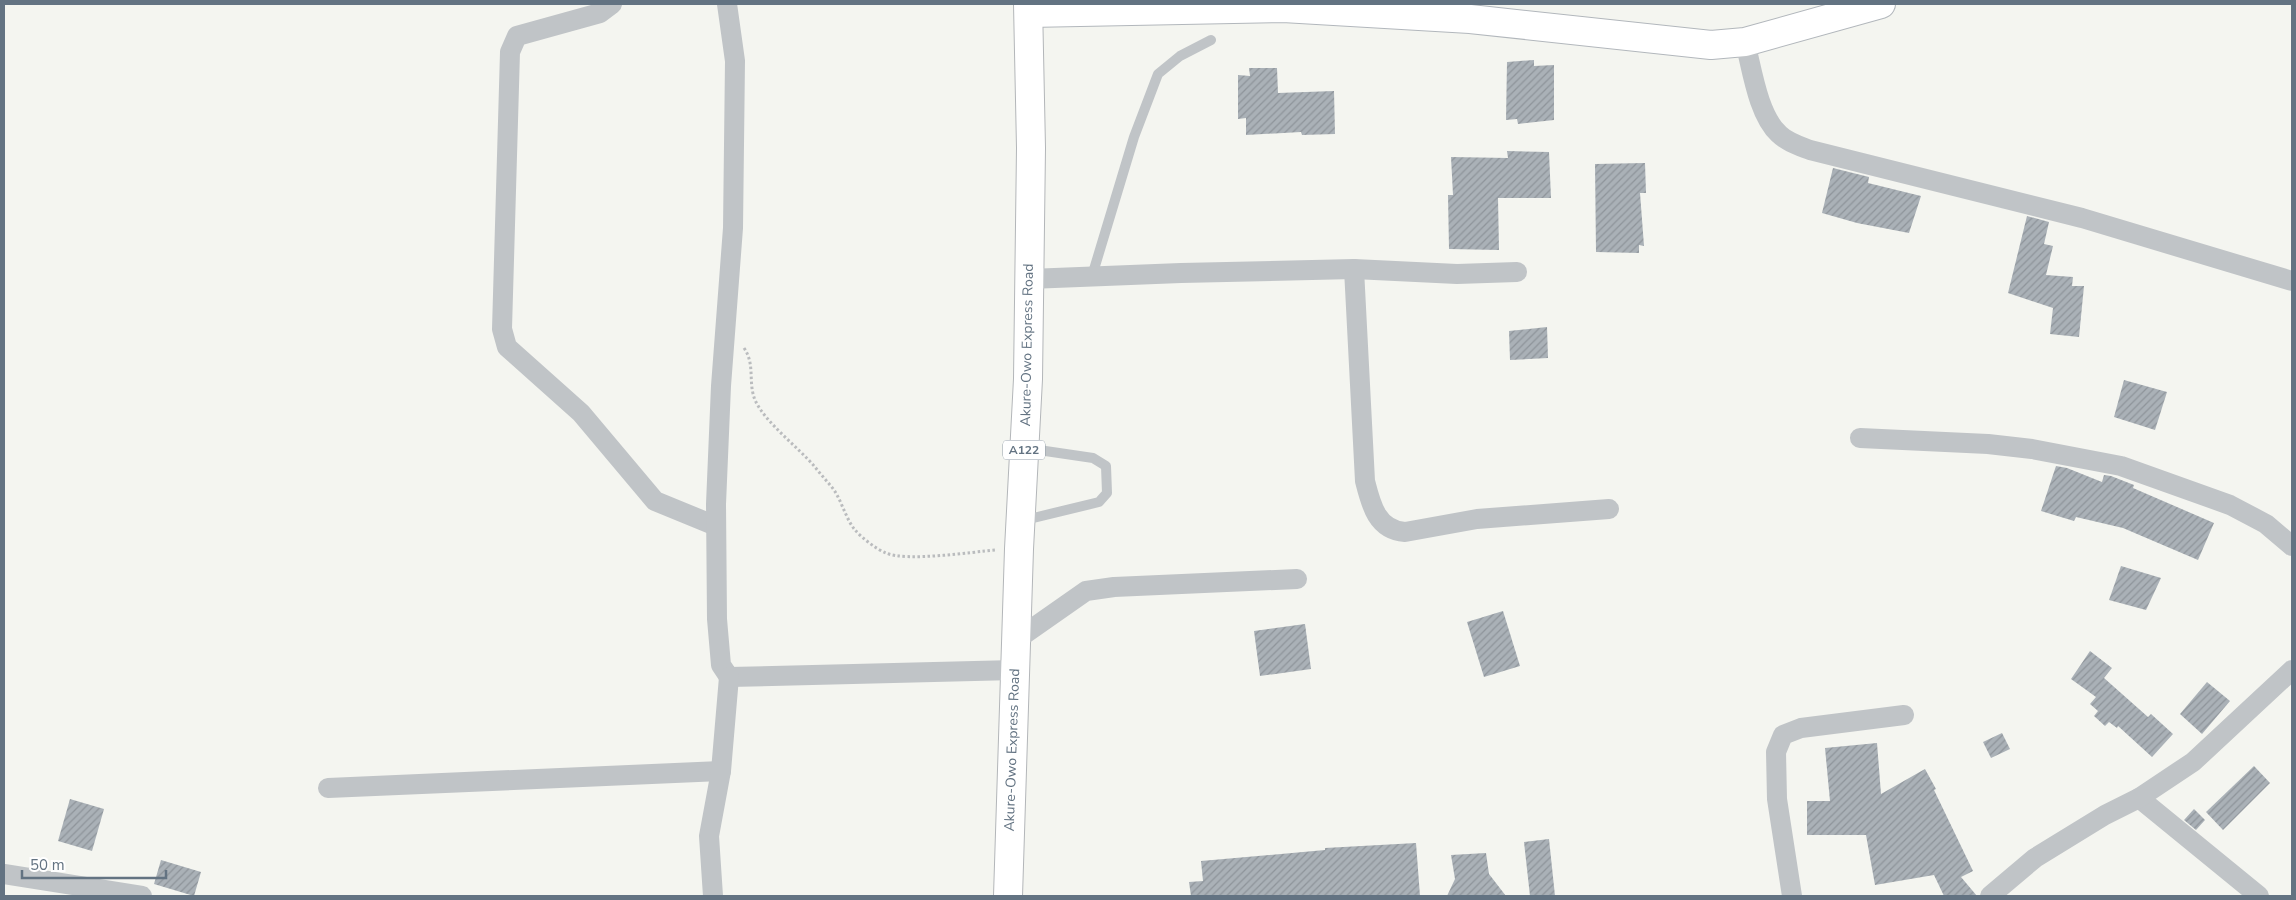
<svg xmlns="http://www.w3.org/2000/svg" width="2296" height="900" font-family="'Nunito Sans',sans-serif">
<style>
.building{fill:url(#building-hatch)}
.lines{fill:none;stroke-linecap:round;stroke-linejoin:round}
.secondary-casing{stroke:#b2b7bc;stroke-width:30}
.highway-casing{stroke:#b3b6b9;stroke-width:30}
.path{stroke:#babcbe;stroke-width:3;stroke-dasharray:2.5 2.5;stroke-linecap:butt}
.lane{stroke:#c0c4c7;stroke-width:10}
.street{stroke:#c0c4c7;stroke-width:20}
.secondary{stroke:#fff;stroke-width:28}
.highway{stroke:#fff;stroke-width:28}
.labels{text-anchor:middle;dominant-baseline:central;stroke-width:5;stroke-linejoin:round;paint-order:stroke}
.shield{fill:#fff;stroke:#929da8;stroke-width:1}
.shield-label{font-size:12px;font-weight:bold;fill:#637382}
.street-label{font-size:14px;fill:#637382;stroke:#fff}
</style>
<defs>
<pattern id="building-hatch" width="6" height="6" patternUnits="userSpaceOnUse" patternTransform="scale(1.25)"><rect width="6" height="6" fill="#aab1b7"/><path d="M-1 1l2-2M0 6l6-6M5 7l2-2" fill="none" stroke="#8e949a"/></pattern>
</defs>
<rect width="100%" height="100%" fill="#f4f5f0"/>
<g class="building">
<polygon points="1534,60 1534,66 1554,65 1554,120 1518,124 1517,119 1506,120 1507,62"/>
<polygon points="1249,68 1277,68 1278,93 1334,91 1335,134 1302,135 1301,132 1246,135 1246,118 1238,119 1238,75 1250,76"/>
<polygon points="1507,151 1549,152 1551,198 1498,198 1499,250 1449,249 1448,195 1453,195 1451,157 1508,158"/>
<polygon points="1645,163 1646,193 1640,193 1644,246 1639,245 1639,253 1596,252 1595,164"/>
<polygon points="1833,168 1869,177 1868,183 1921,196 1909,233 1857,223 1822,213"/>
<polygon points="2027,216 2049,222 2044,244 2053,246 2046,275 2073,277 2072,286 2084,286 2079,337 2050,334 2053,308 2008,293"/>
<polygon points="1547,327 1548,358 1510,360 1509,331"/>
<polygon points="2124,380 2167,392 2155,430 2114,417"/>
<polygon points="2056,466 2067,468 2102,482 2104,475 2111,476 2134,485 2133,488 2214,523 2198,560 2123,528 2076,517 2074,521 2041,511"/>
<polygon points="2121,566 2161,578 2146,610 2109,600"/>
<polygon points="1503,611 1520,666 1484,677 1467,622"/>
<polygon points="1305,624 1311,669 1260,676 1254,631"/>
<polygon points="2090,651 2112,668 2104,678 2148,717 2151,714 2173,734 2152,757 2118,726 2117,728 2109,722 2105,726 2094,716 2098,711 2090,704 2096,697 2071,679"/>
<polygon points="2207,682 2230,701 2202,734 2180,714"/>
<polygon points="2002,733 2010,749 1991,758 1983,742"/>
<polygon points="1877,743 1881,794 1925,769 1936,789 1934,790 1973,871 1961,877 1977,896 1944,896 1934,875 1875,885 1866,835 1807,835 1807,801 1830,801 1825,748"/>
<polygon points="2254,766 2270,783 2223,830 2206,812"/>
<polygon points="70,799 104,809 92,851 58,841"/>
<polygon points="2194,809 2205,820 2196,830 2184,820"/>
<polygon points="1549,839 1555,896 1530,896 1524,842"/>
<polygon points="1416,843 1420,896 1191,896 1189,882 1203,881 1201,861 1325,850 1325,848"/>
<polygon points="1486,853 1489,874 1506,896 1447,896 1455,879 1451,855"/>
<polygon points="161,860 201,872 194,896 154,884"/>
</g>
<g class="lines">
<g class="secondary-casing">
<polyline id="secondary" points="1029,13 1283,8 1470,19 1711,45 1745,42 1881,4"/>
</g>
<g class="highway-casing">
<polyline id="highway" points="1008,896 1019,549 1028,379 1031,148 1028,4"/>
</g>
<path class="path" d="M 744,348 C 756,365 747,384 756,402 C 767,424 798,447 815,467 C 821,475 828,482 834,490 C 842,502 846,519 855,530 C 862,538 876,549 886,553 C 907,562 971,552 996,550"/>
<g class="lane">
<polyline points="1092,276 1134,137 1158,74 1180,56 1211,40"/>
<polyline points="1021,521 1099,502 1107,493 1106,466 1093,458 1025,448"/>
</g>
<g class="street">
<polyline points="612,4 600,13 517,36 510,52 502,329 507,347 581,413 655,501 716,526"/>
<polyline points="727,4 735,61 733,228 721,386 716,504 717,619 721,665 729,677 1015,670"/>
<path d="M 1745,42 C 1752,69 1758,115 1779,134 C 1787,142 1800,146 1810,150 L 2082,218 L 2292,281"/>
<path d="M 1354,269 L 1365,481 C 1371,505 1377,530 1405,532 L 1477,519 L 1609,509"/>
<polyline points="1029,279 1181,273 1354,269 1457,274 1517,272"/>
<polyline points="1860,438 1988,444 2032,449 2121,466 2230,505 2266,524 2292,546"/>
<polyline points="1016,640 1086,591 1114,587 1297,579"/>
<polyline points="328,788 721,771"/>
<polyline points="2139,798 2259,896"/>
<polyline points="4,874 142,896"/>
<polyline points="713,896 709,836 721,771 729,677"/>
<polyline points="1792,896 1777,799 1776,752 1783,735 1801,728 1904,715"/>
<polyline points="1990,896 2035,858 2105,815 2139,798 2193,762 2292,670"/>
</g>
<use href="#secondary" class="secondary"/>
<use href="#highway" class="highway"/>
</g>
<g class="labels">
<rect class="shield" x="1003" y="440.5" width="42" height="19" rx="4"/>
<g class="shield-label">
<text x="1024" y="450">A122</text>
</g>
<g class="street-label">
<text transform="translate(1027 345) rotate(-89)">Akure-Owo Express Road</text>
<text transform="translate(1012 750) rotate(-88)">Akure-Owo Express Road</text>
</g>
</g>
<rect width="2296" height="900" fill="none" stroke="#637382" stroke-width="10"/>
<path d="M22 870v8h144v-8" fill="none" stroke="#637382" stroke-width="2.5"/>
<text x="30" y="870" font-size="15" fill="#637382" stroke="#ffffff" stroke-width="4" paint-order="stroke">50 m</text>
</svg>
